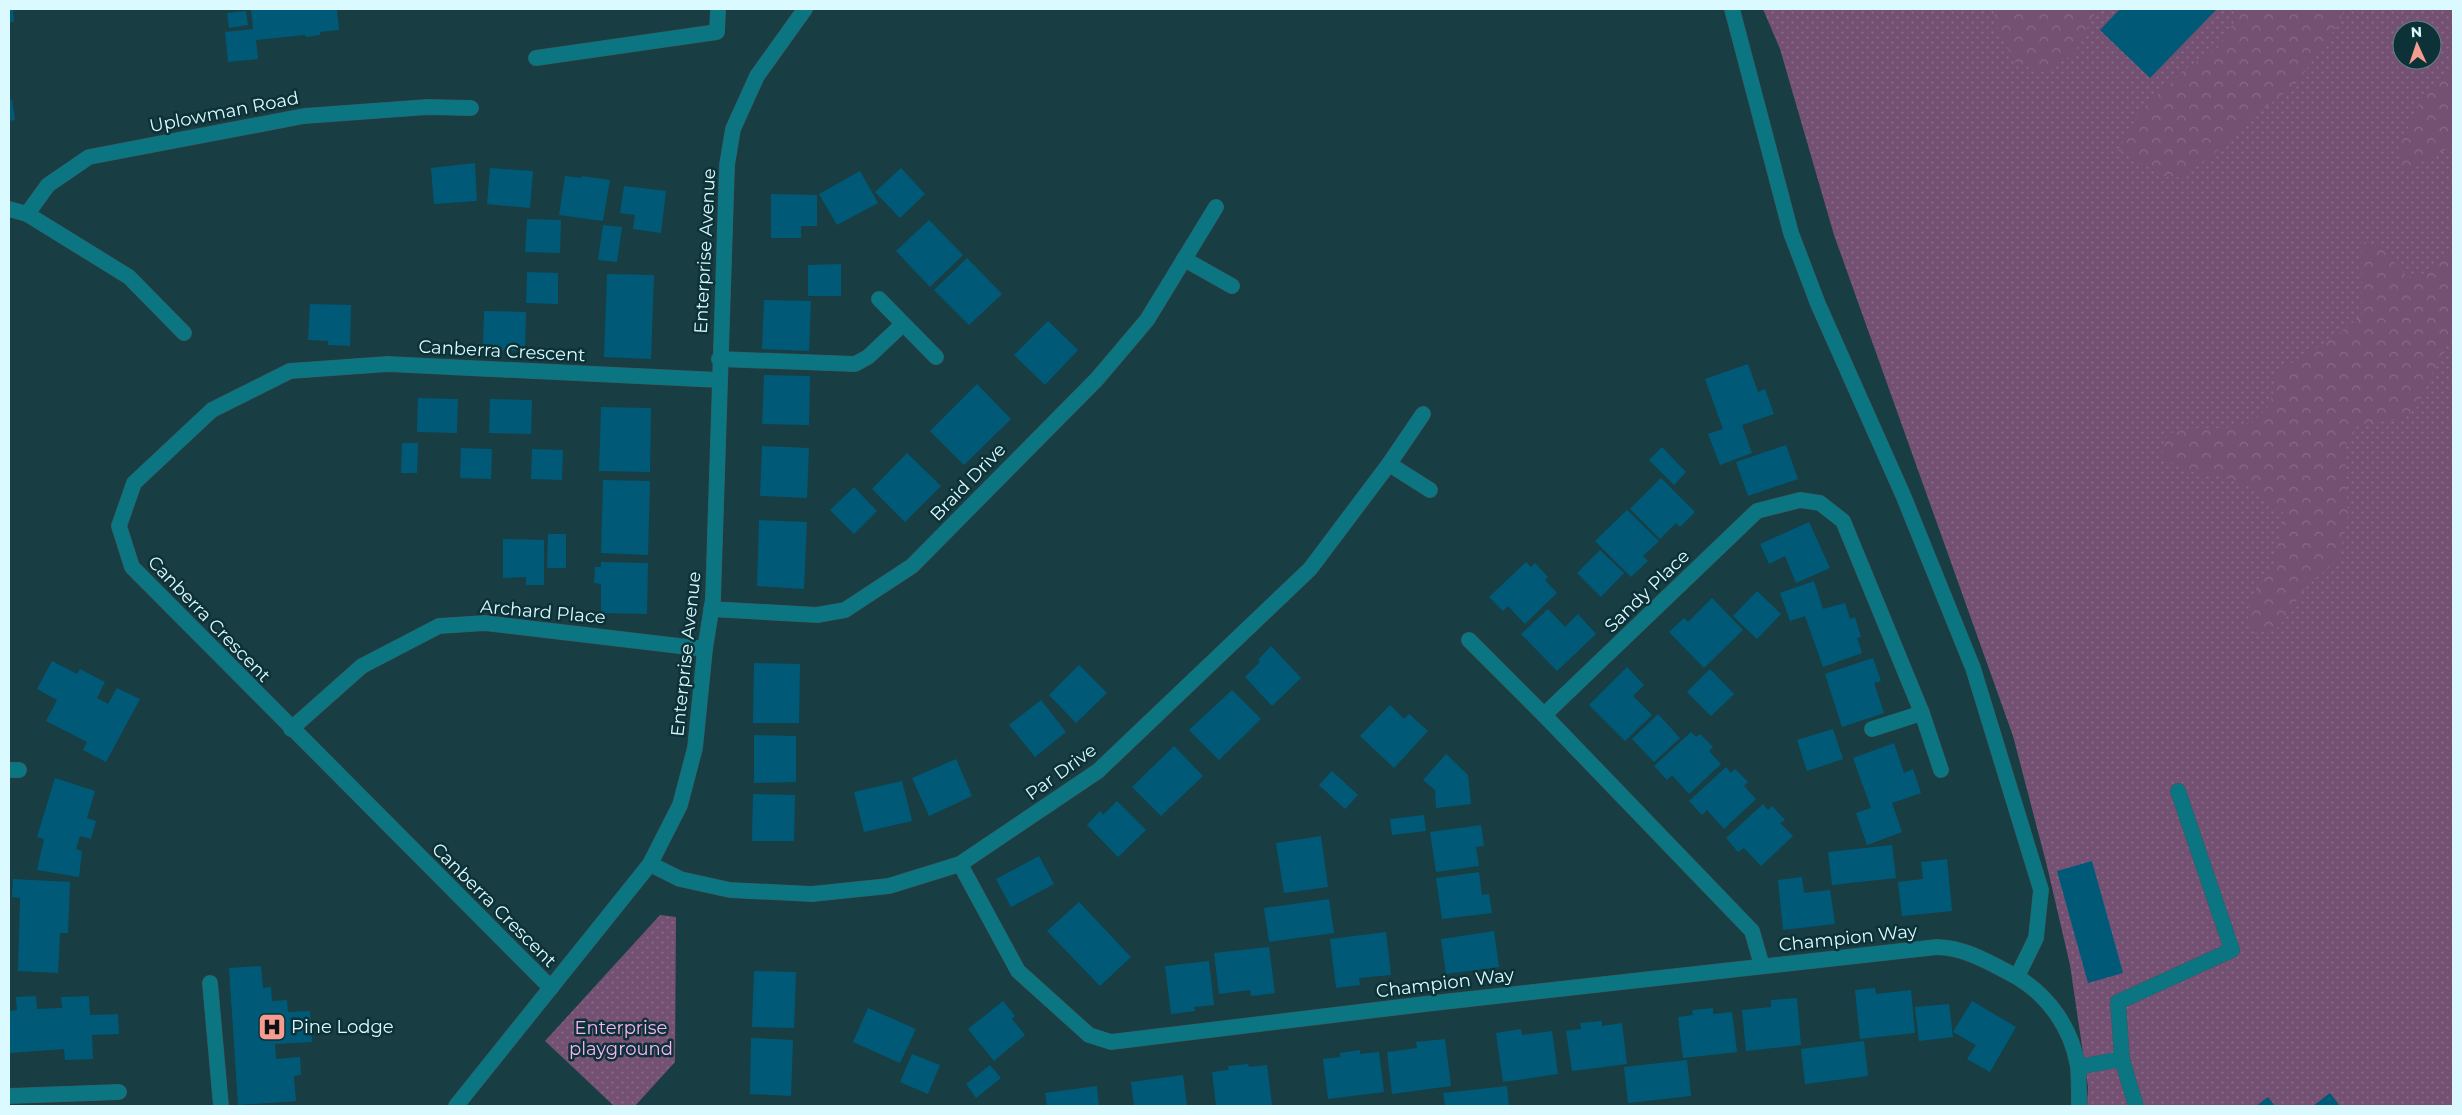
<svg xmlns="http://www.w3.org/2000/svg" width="2462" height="1115" font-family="Montserrat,sans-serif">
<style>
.green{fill:url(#green-dots);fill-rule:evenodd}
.forest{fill:url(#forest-crowns)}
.building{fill:#005a77}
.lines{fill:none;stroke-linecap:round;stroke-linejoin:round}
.minor-casing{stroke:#395b61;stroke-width:16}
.minor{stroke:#0c7582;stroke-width:15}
.labels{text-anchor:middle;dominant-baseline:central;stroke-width:5;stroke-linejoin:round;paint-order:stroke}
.street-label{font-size:18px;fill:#dbfaff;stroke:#0c3238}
.poi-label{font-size:18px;fill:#dbfaff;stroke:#0c3238;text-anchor:start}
.park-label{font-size:18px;fill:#f9b3f5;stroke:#0c3238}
</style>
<defs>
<pattern id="green-dots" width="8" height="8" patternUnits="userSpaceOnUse" patternTransform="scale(1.25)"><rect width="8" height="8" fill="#745172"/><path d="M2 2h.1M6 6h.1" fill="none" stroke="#876b87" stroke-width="1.8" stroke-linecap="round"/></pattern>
<pattern id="forest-crowns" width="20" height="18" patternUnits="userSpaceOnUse" patternTransform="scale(1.25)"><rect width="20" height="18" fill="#745172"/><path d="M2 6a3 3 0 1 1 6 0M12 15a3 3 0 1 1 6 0" fill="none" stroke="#876b87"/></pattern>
</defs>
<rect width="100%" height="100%" fill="#183d42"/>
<g class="green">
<path d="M 1763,9 L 2453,9 L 2453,1106 L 2087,1106 L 2088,1087 L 2070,965 L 2047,866 L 2013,736 L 1834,235 L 1780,49 ZM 2402,30 L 2432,30 L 2432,60 L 2402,60 Z"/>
<polygon points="660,915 676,917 675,1062 635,1106 614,1106 545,1041"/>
</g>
<g class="forest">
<polygon points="1995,9 2097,9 2074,54 2043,72 2015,62 1994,22"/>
<polygon points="2242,9 2344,9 2338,25 2296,84 2240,127 2211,157 2179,177 2166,177 2118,150 2141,110 2187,68 2217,49"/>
<polygon points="2453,68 2453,146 2403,171 2399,148 2420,102"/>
<polygon points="2362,241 2380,246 2407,277 2426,273 2453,252 2453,329 2416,409 2399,419 2358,425 2345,447 2348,516 2339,558 2305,588 2279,627 2255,634 2247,614 2252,595 2275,564 2279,538 2286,515 2247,486 2226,477 2187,471 2161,457 2168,434 2190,428 2226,428 2253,422 2270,405 2278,372 2336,336 2362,315"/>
</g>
<g class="building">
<polygon points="9,9 20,9 13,11 14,22 9,22"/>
<polygon points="251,9 337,9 339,30 320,32 320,35 306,37 305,35 256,40 258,59 228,62 225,32 253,29"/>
<polygon points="2120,9 2217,9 2150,78 2100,30"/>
<polygon points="246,11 248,25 229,28 227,13"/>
<polygon points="12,99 15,120 9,121 9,100"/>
<polygon points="475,163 477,201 434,204 431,168"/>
<polygon points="490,168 533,171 530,208 487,204"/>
<polygon points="901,168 925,194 900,218 875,192"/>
<polygon points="860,171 878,203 837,225 819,194"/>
<polygon points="565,176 582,178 582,176 610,180 603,221 559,215"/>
<polygon points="624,186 666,191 661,233 633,229 635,215 620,213"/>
<polygon points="771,194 817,195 817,226 801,226 801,238 771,238"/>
<polygon points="527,219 561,220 560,253 525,252"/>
<polygon points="929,220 963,255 930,287 896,251"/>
<polygon points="603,225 622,227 617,262 598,260"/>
<polygon points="967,258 1002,294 969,325 934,290"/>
<polygon points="841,264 841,296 808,296 808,265"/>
<polygon points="527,272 558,273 558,304 526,303"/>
<polygon points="607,274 654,275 651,359 604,357"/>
<polygon points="764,300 811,301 809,351 762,349"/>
<polygon points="310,304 351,305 350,346 328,345 328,341 308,340"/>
<polygon points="484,311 526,312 525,351 501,350 502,347 483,347"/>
<polygon points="1048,321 1078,350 1045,385 1014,355"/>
<polygon points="1748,364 1758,392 1765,389 1774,414 1742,425 1752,453 1720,465 1708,434 1723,429 1705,379"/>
<polygon points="764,375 810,376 809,425 762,424"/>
<polygon points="977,384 1011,419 964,465 930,431"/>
<polygon points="418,398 458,399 457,433 417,432"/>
<polygon points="490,399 532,400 531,434 489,433"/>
<polygon points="601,407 651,408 650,472 599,471"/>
<polygon points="402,443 418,443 417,473 401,473"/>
<polygon points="1786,445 1798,479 1748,496 1736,462"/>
<polygon points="762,446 809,448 807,498 760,496"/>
<polygon points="1662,447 1686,472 1674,485 1649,460"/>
<polygon points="461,448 492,449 491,479 460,478"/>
<polygon points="532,449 563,450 562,480 531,479"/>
<polygon points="907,453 941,486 905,522 872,489"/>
<polygon points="1661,478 1695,512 1680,527 1676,523 1660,539 1630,509"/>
<polygon points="603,480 650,481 648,555 601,553"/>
<polygon points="854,487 877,511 854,534 830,510"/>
<polygon points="1627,510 1659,541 1643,556 1648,561 1631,577 1595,541"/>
<polygon points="759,520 807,522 804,589 757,586"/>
<polygon points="1809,522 1830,568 1796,583 1785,556 1769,564 1760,544"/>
<polygon points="548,534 566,534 566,568 547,568"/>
<polygon points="503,539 544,540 544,585 526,585 526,577 503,578"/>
<polygon points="1600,550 1624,573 1601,597 1577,573"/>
<polygon points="601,562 648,563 647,614 601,613 601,584 594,583 595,567 601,567"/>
<polygon points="1526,562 1531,567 1535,563 1548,577 1545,580 1557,593 1525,624 1508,606 1503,611 1489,597"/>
<polygon points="1814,581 1823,609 1845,603 1850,619 1855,617 1861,637 1857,638 1862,653 1823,667 1805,616 1790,621 1780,593"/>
<polygon points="1757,591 1781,614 1757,639 1733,616"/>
<polygon points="1712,598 1743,630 1704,668 1669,632 1684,618 1688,622"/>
<polygon points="1548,609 1565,627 1578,614 1596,634 1557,671 1521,634"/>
<polygon points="1271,646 1301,678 1272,706 1245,677 1260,662 1258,660"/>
<polygon points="1873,658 1881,681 1874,683 1884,713 1842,727 1825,674"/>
<polygon points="52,661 77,674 80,669 105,682 97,698 108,704 117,688 140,699 106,762 83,750 87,742 46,721 57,700 37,689"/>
<polygon points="754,663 800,664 799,723 753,723"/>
<polygon points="1079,665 1107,693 1076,723 1049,695"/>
<polygon points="1627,667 1644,685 1633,696 1652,715 1625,741 1589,705"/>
<polygon points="1710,669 1734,694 1711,716 1687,692"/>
<polygon points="1232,690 1261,719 1219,760 1189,730"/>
<polygon points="1041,700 1066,732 1035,757 1009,725"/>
<polygon points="1390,705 1404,719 1409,714 1428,731 1394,768 1360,736"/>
<polygon points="1658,714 1680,738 1654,762 1632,739"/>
<polygon points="1833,729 1843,759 1807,771 1797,740"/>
<polygon points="1691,732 1696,737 1700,734 1713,747 1709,751 1721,764 1689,794 1672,775 1667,780 1654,766"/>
<polygon points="754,735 796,736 796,782 754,783"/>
<polygon points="1894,743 1904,773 1913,769 1921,793 1892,803 1902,832 1867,845 1856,813 1871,808 1853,758"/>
<polygon points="1174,746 1203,776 1161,816 1132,787"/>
<polygon points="1446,754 1468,775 1471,804 1436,808 1435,790 1423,780"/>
<polygon points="956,759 972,796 929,816 912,778"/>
<polygon points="1726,767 1731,773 1735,769 1748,782 1744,786 1756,799 1724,829 1707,810 1702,815 1689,801"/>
<polygon points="1332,771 1358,795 1345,809 1319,785"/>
<polygon points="55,778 95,791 87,818 96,821 91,839 80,836 76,849 82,851 79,877 37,870 44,839 37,837"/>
<polygon points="902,781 912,821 864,832 854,792"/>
<polygon points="753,794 795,795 794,841 752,841"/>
<polygon points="1117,801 1146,830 1118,857 1087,825 1100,811 1103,815"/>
<polygon points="1763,804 1768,810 1772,806 1785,820 1780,823 1793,836 1761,866 1744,848 1738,852 1726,838"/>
<polygon points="1424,815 1426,831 1392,835 1390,819"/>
<polygon points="1481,825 1484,846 1476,847 1479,866 1436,872 1430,832"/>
<polygon points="1321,836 1328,887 1284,893 1276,843"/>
<polygon points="1892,845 1896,878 1832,885 1828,852"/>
<polygon points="1039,856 1054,884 1011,907 996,879"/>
<polygon points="1947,859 1952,911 1902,916 1898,882 1923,879 1921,862"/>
<polygon points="2092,861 2123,973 2088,983 2057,871"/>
<polygon points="1479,872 1482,895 1489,894 1492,913 1442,919 1436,878"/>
<polygon points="1802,877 1804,893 1830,890 1835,924 1783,930 1778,880"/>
<polygon points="13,879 70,882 68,933 60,933 58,973 18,971 20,898 12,897"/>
<polygon points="1329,899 1334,933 1269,942 1264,908"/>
<polygon points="1079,902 1131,957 1100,986 1047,931"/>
<polygon points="1494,931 1499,967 1446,974 1441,939"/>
<polygon points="1386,932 1391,975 1359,978 1360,985 1336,988 1330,939"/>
<polygon points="1269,947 1275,993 1251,996 1250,990 1219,994 1214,953"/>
<polygon points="1209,961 1214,1005 1194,1007 1195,1011 1171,1014 1165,966"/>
<polygon points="261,966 263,988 271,987 272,1001 287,1000 288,1012 310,1011 312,1042 275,1044 276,1059 300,1057 301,1075 294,1076 296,1101 238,1105 229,968"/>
<polygon points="754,971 796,972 794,1028 752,1027"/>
<polygon points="1875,988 1876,994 1911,990 1915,1033 1860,1039 1855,990"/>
<polygon points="36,996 37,1009 62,1008 61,997 89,996 90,1015 118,1014 119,1034 92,1035 93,1059 65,1060 64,1049 9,1053 9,1011 17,1010 16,997"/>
<polygon points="1797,998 1801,1045 1746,1051 1742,1010 1771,1007 1771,1000"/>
<polygon points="1003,1001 1015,1016 1012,1019 1025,1035 994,1061 968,1029"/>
<polygon points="1972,1001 2016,1027 1990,1072 1967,1059 1976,1045 1953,1032"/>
<polygon points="1949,1004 1953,1037 1919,1041 1915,1007"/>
<polygon points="868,1008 916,1029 900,1063 853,1042"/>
<polygon points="1713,1008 1713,1014 1732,1012 1737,1052 1683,1058 1678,1017 1693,1015 1692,1010"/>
<polygon points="1602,1021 1602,1026 1622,1023 1627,1064 1572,1071 1566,1031 1581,1029 1580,1023"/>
<polygon points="1521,1029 1522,1035 1552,1031 1558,1074 1503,1082 1496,1033"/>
<polygon points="751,1038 793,1040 791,1096 750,1094"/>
<polygon points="1445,1039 1451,1086 1392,1094 1387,1052 1417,1048 1416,1042"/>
<polygon points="1864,1041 1868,1076 1805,1084 1801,1049"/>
<polygon points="1360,1050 1360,1054 1379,1052 1384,1092 1328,1099 1323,1059 1340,1057 1340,1053"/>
<polygon points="912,1054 940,1065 928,1094 900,1082"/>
<polygon points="1687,1060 1691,1096 1628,1103 1624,1067"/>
<polygon points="1248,1064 1249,1067 1267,1065 1272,1105 1216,1106 1212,1072 1229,1070 1228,1066"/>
<polygon points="990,1065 1001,1078 976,1098 966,1084"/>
<polygon points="1183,1075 1187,1106 1134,1106 1131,1082"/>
<polygon points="1097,1086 1099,1106 1047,1106 1045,1093"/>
<polygon points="1507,1086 1509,1106 1445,1106 1443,1093"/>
<polygon points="2330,1093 2340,1106 2313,1106"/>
<polygon points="2268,1097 2275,1106 2256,1106"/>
</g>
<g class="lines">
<g class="minor-casing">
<g id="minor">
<path d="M 1732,9 L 1791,233 L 1818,304 L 1903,495 L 1973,668 L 2041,890 L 2036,938 L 2017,977 C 2049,996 2072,1029 2078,1067 C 2079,1080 2079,1094 2079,1106"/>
<polyline points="536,58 717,32 718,9"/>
<polyline points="9,209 27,214 48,185 89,157 304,116 428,107 471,108"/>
<polyline points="27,214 129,277 184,333"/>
<polyline points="1184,259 1232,286"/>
<polyline points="879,299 936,357"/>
<polyline points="719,359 855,364 868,357 903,324"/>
<polyline points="1389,464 1430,490"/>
<polyline points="711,609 817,615 845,610 912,566 1097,379 1147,320 1216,207"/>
<polyline points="1469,640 1544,715"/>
<polyline points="291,729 362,666 439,626 485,623 705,649"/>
<polyline points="1872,729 1922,713"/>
<polyline points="9,770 19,770"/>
<polyline points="650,864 680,879 730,890 812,894 889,886 960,864 1098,771 1310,569 1389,464 1423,414"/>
<path d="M 960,864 L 1018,971 L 1089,1035 L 1111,1042 L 1425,1004 L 1937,947 C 1967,948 1990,963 2017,977"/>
<polyline points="1762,966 1752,931 1544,715 1757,511 1800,500 1820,503 1843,521 1922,713 1941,770"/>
<polyline points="210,983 221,1106"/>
<polyline points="551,988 132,567 119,526 134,483 212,410 290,371 388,364 719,380"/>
<polyline points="2078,1067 2122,1059"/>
<polyline points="9,1096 119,1092"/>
<polyline points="456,1106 650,864 680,805 695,748 705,649 713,599 727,165 733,129 757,76 805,9"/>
<polyline points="2136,1106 2122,1059 2118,1002 2232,950 2178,791"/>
</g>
</g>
<use href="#minor" class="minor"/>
</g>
<defs>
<g id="hospital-square" transform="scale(1.4375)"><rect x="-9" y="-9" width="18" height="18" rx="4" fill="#f59c90" stroke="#0c3238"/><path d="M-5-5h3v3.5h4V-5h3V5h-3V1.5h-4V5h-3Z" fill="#111"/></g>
</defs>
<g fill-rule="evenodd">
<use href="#hospital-square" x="272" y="1027"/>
</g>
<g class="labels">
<g class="street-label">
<text transform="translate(224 112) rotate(-11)">Uplowman Road</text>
<text transform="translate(705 251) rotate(-87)">Enterprise Avenue</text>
<text transform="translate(502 351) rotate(3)">Canberra Crescent</text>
<text transform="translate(968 482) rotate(-46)">Braid Drive</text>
<text transform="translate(1647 591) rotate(-44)">Sandy Place</text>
<text transform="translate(543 612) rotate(5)">Archard Place</text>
<text transform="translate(209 619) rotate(46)">Canberra Crescent</text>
<text transform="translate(686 654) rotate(-84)">Enterprise Avenue</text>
<text transform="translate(1061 772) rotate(-36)">Par Drive</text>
<text transform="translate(494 905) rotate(45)">Canberra Crescent</text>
<text transform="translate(1848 938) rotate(-6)">Champion Way</text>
<text transform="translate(1445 983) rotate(-7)">Champion Way</text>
</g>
<g class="poi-label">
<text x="291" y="1027">Pine Lodge</text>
</g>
<g class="park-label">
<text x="621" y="1028">Enterprise<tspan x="621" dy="21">playground</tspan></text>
</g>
</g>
<rect width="2462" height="1115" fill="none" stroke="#dbfaff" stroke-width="20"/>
<g transform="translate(2417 45) rotate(357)"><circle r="24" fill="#0c3238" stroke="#5f8288"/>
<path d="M0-4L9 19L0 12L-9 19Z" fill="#f59c90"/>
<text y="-8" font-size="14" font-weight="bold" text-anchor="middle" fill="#dbfaff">N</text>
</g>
</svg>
